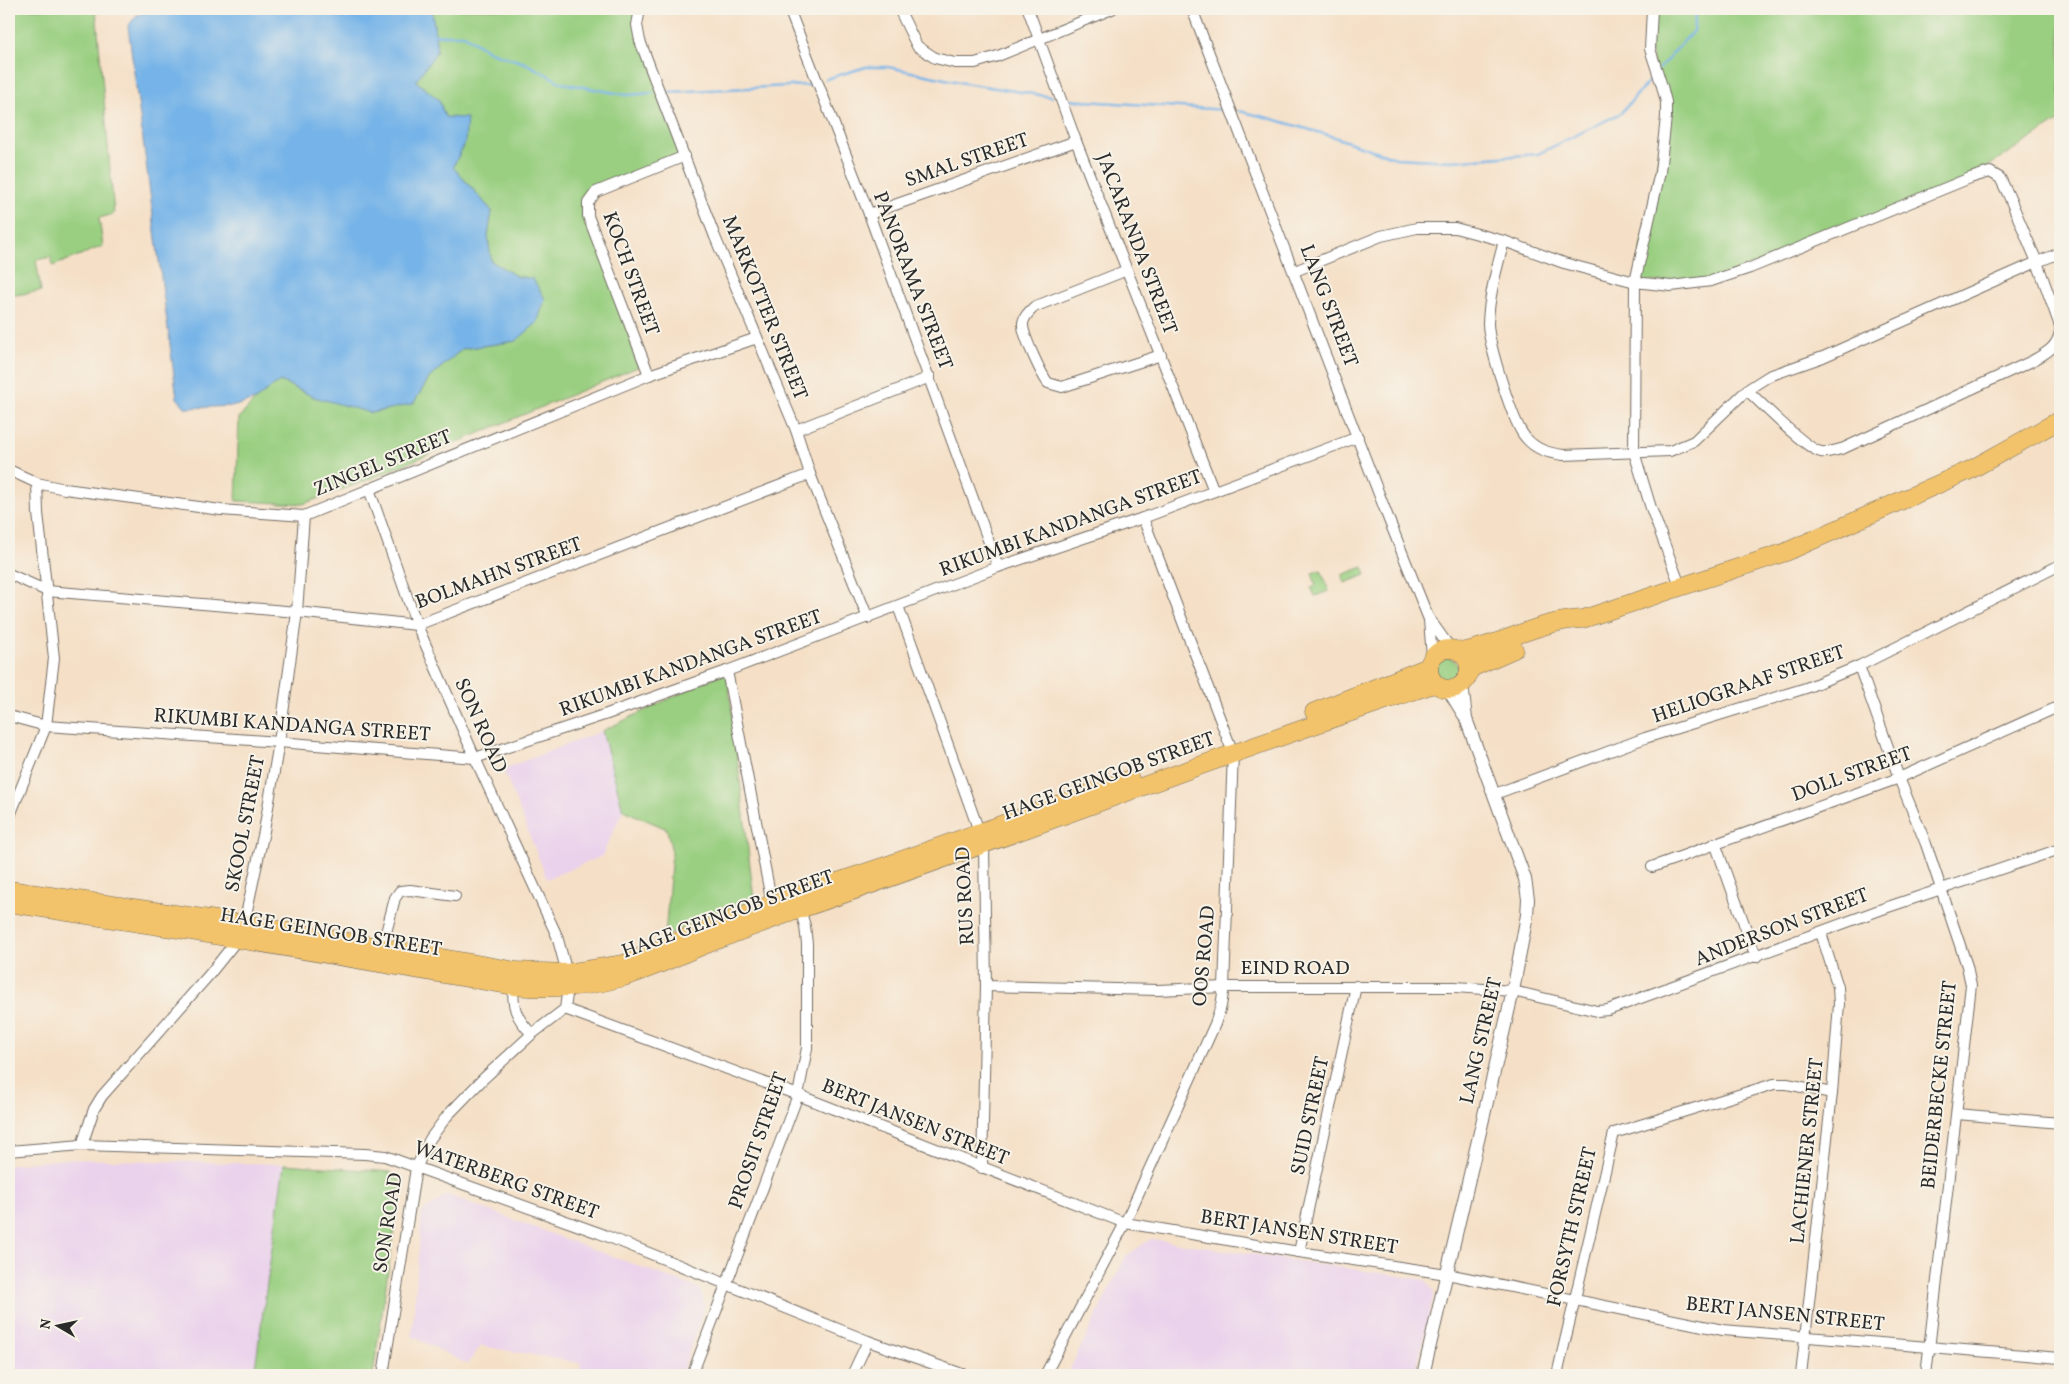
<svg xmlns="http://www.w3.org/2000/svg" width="2069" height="1384" font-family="Vollkorn,serif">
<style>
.built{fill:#ead1ec}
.green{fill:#9acf81;stroke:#627d56}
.water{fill:#74b3e8;stroke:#506f8a}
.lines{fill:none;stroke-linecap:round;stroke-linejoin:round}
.stream{stroke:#74b3e8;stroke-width:2.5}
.minor-casing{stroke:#726a62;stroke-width:12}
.tertiary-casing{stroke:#726a62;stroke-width:14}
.trunk-casing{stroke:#726a62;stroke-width:19}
.minor{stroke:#fff;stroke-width:10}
.tertiary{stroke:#fff;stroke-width:12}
.trunk{stroke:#f2c36a;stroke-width:18}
.labels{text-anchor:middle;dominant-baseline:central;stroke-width:4;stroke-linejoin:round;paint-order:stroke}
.street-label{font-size:20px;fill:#2b2b2b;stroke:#f7f3e8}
</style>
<rect width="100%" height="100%" fill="#f7f3e8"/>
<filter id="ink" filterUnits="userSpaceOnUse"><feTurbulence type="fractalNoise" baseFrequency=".02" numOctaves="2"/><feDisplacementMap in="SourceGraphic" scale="10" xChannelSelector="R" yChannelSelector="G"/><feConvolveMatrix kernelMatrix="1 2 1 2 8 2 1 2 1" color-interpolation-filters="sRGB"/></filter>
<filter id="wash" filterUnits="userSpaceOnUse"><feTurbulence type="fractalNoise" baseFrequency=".0096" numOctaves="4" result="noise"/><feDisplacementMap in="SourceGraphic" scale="20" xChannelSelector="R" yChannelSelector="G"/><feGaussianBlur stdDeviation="1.12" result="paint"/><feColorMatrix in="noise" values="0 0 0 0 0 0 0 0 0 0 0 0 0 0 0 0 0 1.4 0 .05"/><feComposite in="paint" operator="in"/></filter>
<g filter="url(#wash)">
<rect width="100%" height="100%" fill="#f5e0c7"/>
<g class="built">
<polygon points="602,731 623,810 602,856 547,879 503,769"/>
<polygon points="65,1159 284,1164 254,1375 9,1375 9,1165"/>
<polygon points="447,1195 700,1289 705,1305 681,1375 578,1375 581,1363 481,1346 467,1364 412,1336 422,1212"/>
<polygon points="1151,1239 1426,1280 1434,1293 1415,1375 1067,1375 1126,1256"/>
</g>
<g class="green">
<polygon points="9,9 96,9 114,214 99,218 103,246 53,266 51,257 36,260 41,291 9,296"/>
<polygon points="432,9 639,9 637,25 685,156 596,192 588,203 645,364 367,480 303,504 236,501 239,418 255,400 280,381 314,397 413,404 429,378 462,349 516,341 533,279 516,276 491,261 488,236 492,211 453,167 465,143 445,117 439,100 415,81 437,51"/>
<polygon points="1652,9 2060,9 2060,120 1970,178 1711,281 1635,282 1666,117 1650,49"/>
<polygon points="1363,567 1366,575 1345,583 1342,575"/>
<polygon points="1321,570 1329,591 1315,596 1311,587 1316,585 1312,573"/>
<circle cx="1447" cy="669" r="11"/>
<polygon points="727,671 754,900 665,936 672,853 667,829 623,810 602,731"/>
<polygon points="284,1164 391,1172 401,1182 373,1375 254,1375"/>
</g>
<polygon class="water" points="156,9 432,9 437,51 416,81 439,100 445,117 467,118 465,143 453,167 492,211 488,236 491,261 516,276 533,279 545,299 537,323 516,341 462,349 429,378 413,404 371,413 314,397 280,381 255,400 235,406 186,408 177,398 128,26 137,15"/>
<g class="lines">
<g class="stream">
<polyline points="435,35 464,35 490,52 525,63 562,83 626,95 653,93"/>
<polyline points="1659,69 1693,31 1696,9"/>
<polyline points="826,79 866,67 888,67 964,83 1052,97"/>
<polyline points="669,92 809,85"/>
<polyline points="1068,100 1227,110"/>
<polyline points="1239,111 1269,118 1328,135 1396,158 1452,161 1538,154 1621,113 1656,73"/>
</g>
</g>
</g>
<g filter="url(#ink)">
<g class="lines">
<g class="minor-casing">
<g id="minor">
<polyline points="640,9 637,25 640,41 715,237 796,430 810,474 868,618"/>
<polyline points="789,9 869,214 998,567"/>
<polyline points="899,9 917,46 935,58 955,63 975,63 998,56 1112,9"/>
<polyline points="1028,9 1076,141 1214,491"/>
<polyline points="1192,9 1389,520 1428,617 1445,641 1454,650"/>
<polyline points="1652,9 1650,49 1662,86 1666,102 1666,117 1660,172 1635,282 1634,452 1651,508 1681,588"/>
<polyline points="869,214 1076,141"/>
<path d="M 1504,241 C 1497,268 1489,295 1488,323 C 1488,342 1513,425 1526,438 C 1536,450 1549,453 1563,455 L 1670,451 L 1694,441 L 1747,390 L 1769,376 L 1823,357 L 2037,262 L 2060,253"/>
<path d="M 1127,270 L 1034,307 C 1029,312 1022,318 1023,326 C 1024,337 1041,374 1048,383 L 1062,387 L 1161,355"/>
<polyline points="1295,271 1381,236 1417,228 1455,228 1504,241 1564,263 1635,282 1671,286 1711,281 1750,268 1970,178 1990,172 2000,178 2008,194 2037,262 2060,326"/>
<polyline points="649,375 588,216 588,203 596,192 685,156"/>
<path d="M 1747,390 C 1760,402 1807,450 1821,452 C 1829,453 1837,450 1844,448 L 2032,361 C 2046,353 2058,347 2060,331"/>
<polyline points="796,430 930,377"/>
<polyline points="9,470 37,483 65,489 221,510 304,516 649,375 757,338"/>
<polyline points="369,489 417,625 475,758 557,936 567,973 568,987 565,1009 532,1034 483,1079 447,1116 430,1139 416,1168 383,1375"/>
<polyline points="9,574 47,591 297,612 417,625 810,474"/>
<polyline points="898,606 984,845 986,986 982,1168"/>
<polyline points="1429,620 1432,657"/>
<polyline points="1859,666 1899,778 1926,844 1967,966 1971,985 1926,1375"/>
<polyline points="727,671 772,904"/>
<polyline points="9,716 46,726 279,742 475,758 607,714 727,671 998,567 1143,518 1358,437"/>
<polyline points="1495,794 1645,738 1806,688 1859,666 2060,565"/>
<polyline points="9,818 46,726 54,658 38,513 37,483"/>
<polyline points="1715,843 1756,957"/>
<polyline points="1652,867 1899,778 2060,706"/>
<polyline points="382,948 395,898 400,891 410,890 455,896"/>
<path d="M 514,982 C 511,1006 516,1018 532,1034"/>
<polyline points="986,986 1158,990 1224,987 1455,987 1513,991 1597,1011 1608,1010 1885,908 2060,849"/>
<polyline points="565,1009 798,1095 1125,1223 1299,1252 1447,1274 1723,1330 2060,1358"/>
<polyline points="1957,1114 2060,1123"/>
<polyline points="82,1145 94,1109 102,1096 209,975 237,940 244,924 264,831 279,742 297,612 304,516"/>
<polyline points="9,1151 82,1145 365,1154 385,1156 599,1233 868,1341 965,1375"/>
<polyline points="1299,1252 1356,986"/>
<polyline points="692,1375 798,1095 807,1048 807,944 805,926 800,909"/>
<polyline points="852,1375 868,1341"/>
<polyline points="1045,1375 1125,1223 1215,1024 1221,1006 1224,987 1233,753 1143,518"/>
<polyline points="1557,1375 1614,1133 1774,1084 1787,1084 1832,1093"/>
<polyline points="1801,1375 1832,1093 1839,1004 1838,987 1821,933"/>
</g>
</g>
<g class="tertiary-casing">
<g id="tertiary">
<polyline points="1448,689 1464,715"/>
<polyline points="1423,1375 1513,991 1527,915 1528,899 1525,879 1466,719 1462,684"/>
</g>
</g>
<g class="trunk-casing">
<g id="trunk">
<circle cx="1449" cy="669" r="20"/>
<path d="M 1460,652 C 1502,645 1540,620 1583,619 L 1786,552 L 1970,470 L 2060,420"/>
<polyline points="1469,669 1514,649"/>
<polyline points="1314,712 1428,667"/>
<polyline points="9,890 244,924 516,971 567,973 624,964 688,937 772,904 888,865 1130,779"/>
<path d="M 9,903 L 179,929 L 514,986 C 549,989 586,988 620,978 C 649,970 675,957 702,946 C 735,933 769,920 803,908 C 1014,836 1222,754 1434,684"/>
</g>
</g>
<use href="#minor" class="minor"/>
<use href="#tertiary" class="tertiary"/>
<use href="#trunk" class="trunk"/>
</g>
</g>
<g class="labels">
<g class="street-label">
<text transform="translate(967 161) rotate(-19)">SMAL STREET</text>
<text transform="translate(1136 244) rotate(69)">JACARANDA STREET</text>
<text transform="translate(630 274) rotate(70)">KOCH STREET</text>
<text transform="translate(912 281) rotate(69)">PANORAMA STREET</text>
<text transform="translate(1328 306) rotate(69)">LANG STREET</text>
<text transform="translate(764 308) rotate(68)">MARKOTTER STREET</text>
<text transform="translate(383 464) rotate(-22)">ZINGEL STREET</text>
<text transform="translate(1071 524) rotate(-20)">RIKUMBI KANDANGA STREET</text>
<text transform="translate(499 574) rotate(-20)">BOLMAHN STREET</text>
<text transform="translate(691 664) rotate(-20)">RIKUMBI KANDANGA STREET</text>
<text transform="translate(1749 685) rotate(-19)">HELIOGRAAF STREET</text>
<text transform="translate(292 726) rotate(4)">RIKUMBI KANDANGA STREET</text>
<text transform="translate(480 726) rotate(66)">SON ROAD</text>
<text transform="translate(1852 775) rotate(-20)">DOLL STREET</text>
<text transform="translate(1109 777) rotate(-20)">HAGE GEINGOB STREET</text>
<text transform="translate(246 824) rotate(-79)">SKOOL STREET</text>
<text transform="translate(966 896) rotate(-93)">RUS ROAD</text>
<text transform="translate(728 915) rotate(-20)">HAGE GEINGOB STREET</text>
<text transform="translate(1782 928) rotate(-21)">ANDERSON STREET</text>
<text transform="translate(331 933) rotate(9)">HAGE GEINGOB STREET</text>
<text transform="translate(1205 956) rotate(-85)">OOS ROAD</text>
<text x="1295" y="969">EIND ROAD</text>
<text transform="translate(1482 1041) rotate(-77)">LANG STREET</text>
<text transform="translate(1940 1085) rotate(-84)">BEIDERBECKE STREET</text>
<text transform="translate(1311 1116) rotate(-78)">SUID STREET</text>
<text transform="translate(915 1123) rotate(22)">BERT JANSEN STREET</text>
<text transform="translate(759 1141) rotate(-71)">PROSIT STREET</text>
<text transform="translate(1808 1151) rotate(-84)">LACHIENER STREET</text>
<text transform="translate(506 1181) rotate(20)">WATERBERG STREET</text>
<text transform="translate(389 1223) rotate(-81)">SON ROAD</text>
<text transform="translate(1573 1227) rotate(-77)">FORSYTH STREET</text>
<text transform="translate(1299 1233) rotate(9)">BERT JANSEN STREET</text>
<text transform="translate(1785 1315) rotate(6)">BERT JANSEN STREET</text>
</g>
</g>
<rect width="2069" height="1384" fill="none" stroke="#f7f3e8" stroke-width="30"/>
<g transform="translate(58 1326) rotate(279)" stroke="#f7f3e8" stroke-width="4" paint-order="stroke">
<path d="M0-4L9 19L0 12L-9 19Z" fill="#2b2b2b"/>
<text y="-8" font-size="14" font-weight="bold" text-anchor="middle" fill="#2b2b2b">N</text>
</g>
</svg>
